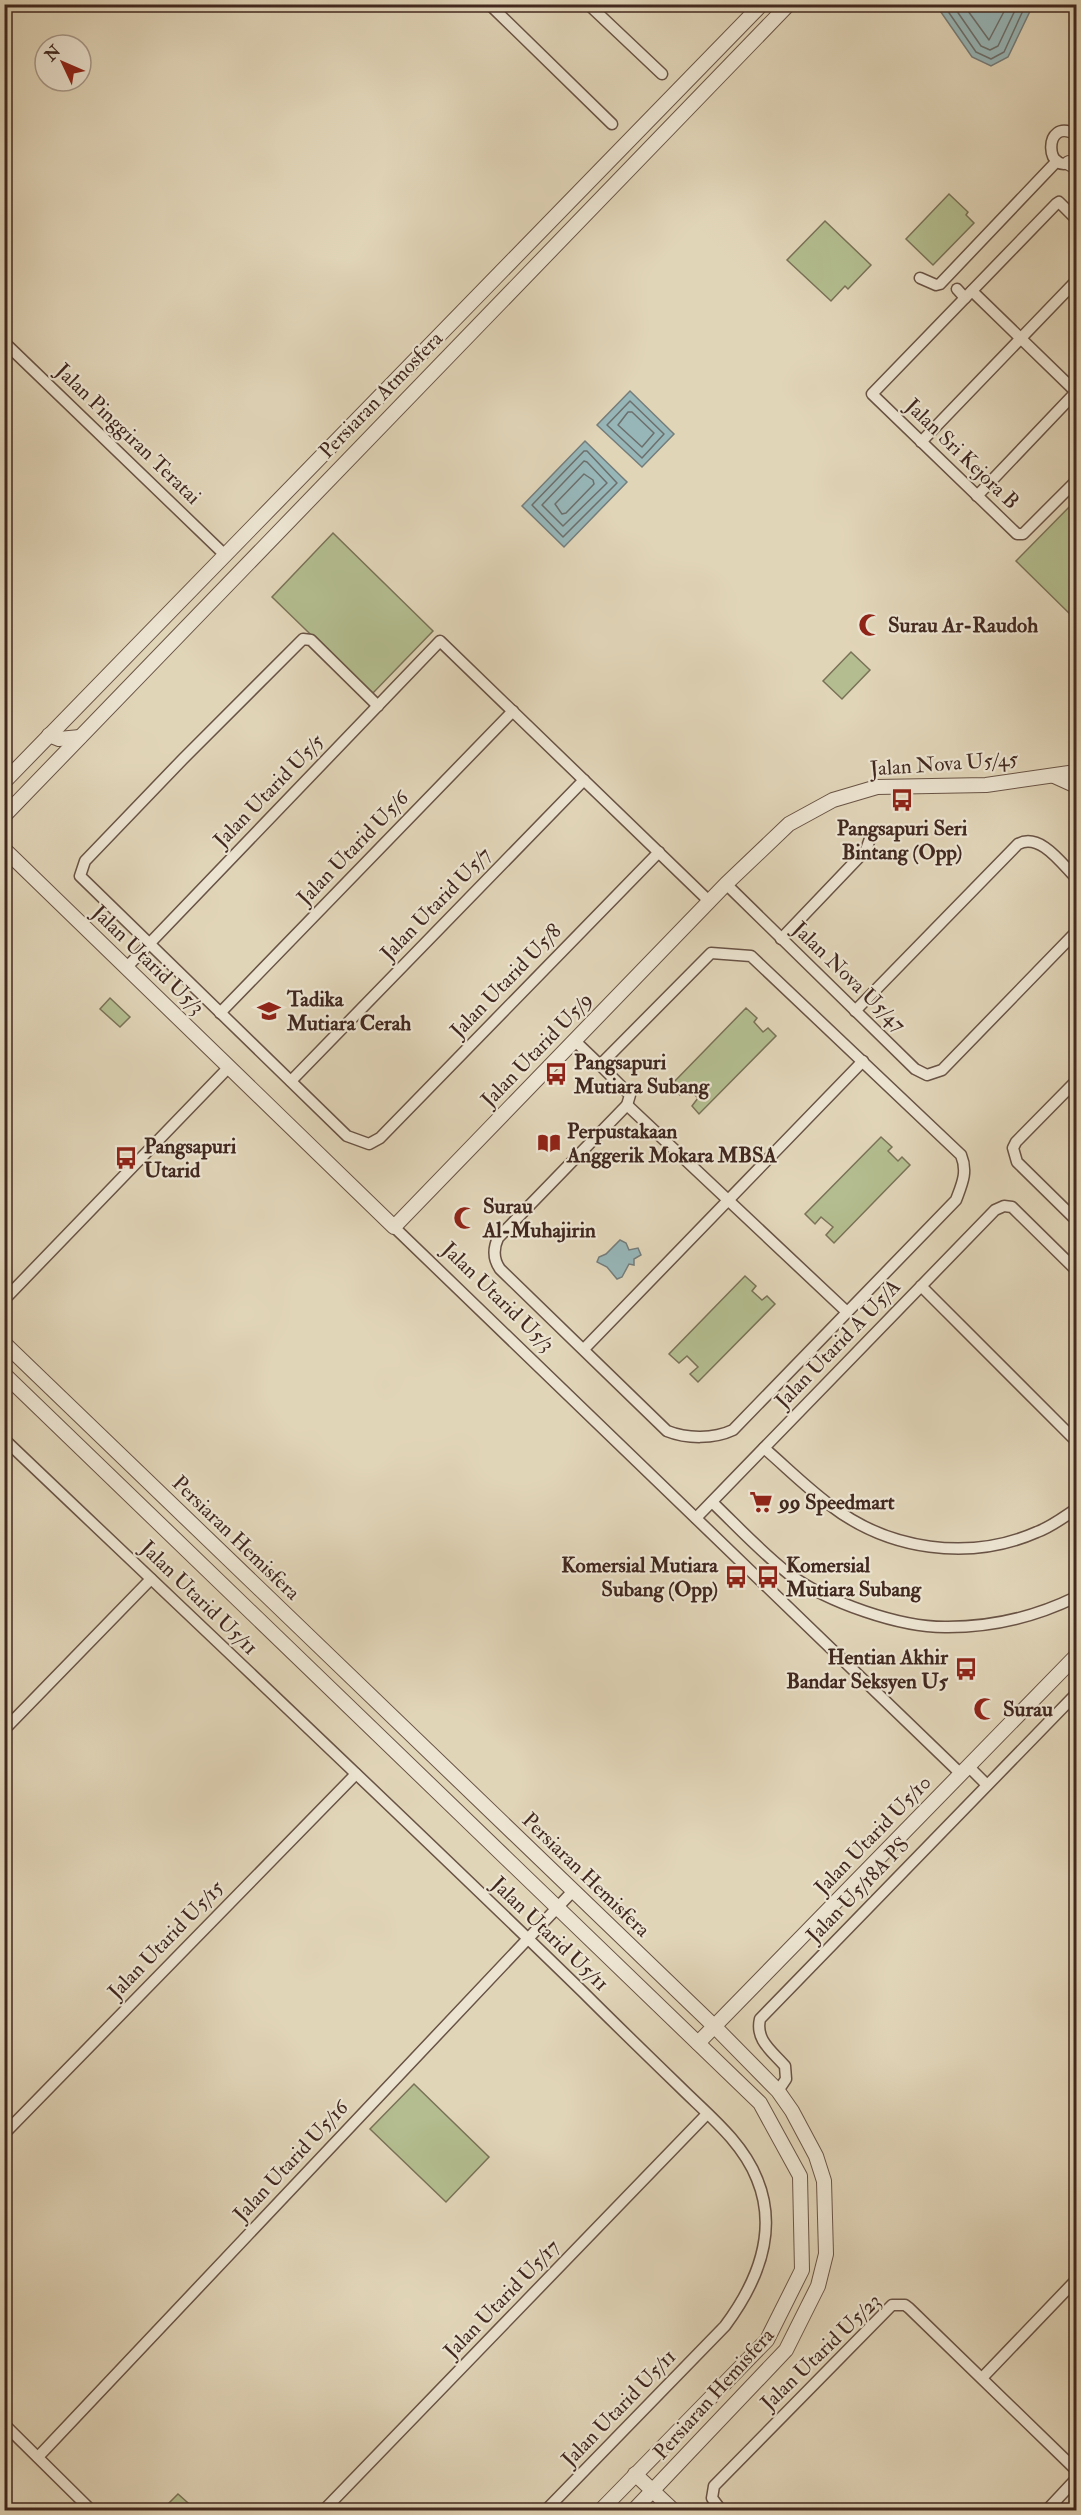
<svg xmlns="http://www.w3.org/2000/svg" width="1081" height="2515" font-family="'IM FELL Double Pica',serif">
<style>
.green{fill:#b3bd8f;stroke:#7a7257;stroke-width:1.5}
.water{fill:#97b6b8;stroke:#757d7b;stroke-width:1.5}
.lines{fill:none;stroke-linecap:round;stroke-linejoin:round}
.shore{stroke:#6c6f6c;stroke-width:1.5}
.minor-casing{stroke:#695345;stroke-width:13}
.tertiary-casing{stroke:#695345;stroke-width:16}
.minor{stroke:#ece4d1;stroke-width:10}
.tertiary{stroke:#ece4d1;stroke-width:14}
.labels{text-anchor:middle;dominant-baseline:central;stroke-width:4.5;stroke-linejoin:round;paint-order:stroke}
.street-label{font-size:21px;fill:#41281f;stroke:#ece4d1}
.poi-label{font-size:21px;font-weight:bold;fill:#41281f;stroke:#ece4d1;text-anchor:start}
</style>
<rect width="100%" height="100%" fill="#e1d5b8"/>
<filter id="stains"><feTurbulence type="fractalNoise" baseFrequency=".00333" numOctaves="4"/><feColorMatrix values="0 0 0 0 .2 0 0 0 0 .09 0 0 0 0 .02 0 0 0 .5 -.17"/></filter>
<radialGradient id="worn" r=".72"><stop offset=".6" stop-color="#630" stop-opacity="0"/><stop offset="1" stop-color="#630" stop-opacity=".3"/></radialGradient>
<g class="green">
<polygon points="949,194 968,212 966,215 974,223 933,265 906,239"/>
<polygon points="825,221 871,265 848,289 845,286 831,301 787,260"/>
<polygon points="1076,500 1076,620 1016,561"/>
<polygon points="333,533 433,631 372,694 272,597"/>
<polygon points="851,652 870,670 842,699 823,681"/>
<polygon points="110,998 130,1017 120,1027 100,1009"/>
<polygon points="746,1008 757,1018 754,1022 763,1032 768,1028 776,1036 699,1114 692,1106 698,1098 688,1088 680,1095 671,1085"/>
<polygon points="881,1137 892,1147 888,1151 898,1161 902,1157 910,1165 834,1243 826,1235 833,1227 821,1217 815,1224 805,1214"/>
<polygon points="745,1276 756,1286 752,1291 762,1300 767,1296 775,1304 698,1382 690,1374 698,1367 687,1356 679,1363 669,1354"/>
<polygon points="414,2084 489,2157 446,2202 370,2129"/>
<polygon points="178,2494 196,2510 162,2510"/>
</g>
<g class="water">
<polygon points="936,5 1033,5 1008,57 991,66 972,57"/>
<polygon points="630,391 674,434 642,467 597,425"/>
<polygon points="585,441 627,482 564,547 522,506"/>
<polygon points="620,1240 626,1243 629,1250 638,1248 641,1255 634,1259 634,1265 629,1264 622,1277 617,1279 607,1267 597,1262 599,1257 606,1254"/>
</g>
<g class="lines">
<g class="shore">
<polyline points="943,4 976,52 991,59 1004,52 1026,4"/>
<polyline points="952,4 981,46 990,50 998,46 1018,4"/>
<polyline points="963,4 989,40 1008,4"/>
<polygon points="630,401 664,434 642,458 607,425"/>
<polygon points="628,412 632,412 654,433 642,447 618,425"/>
<polygon points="584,451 587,451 617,483 563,537 532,505"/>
<polygon points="584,461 587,462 607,483 563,526 542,505"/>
<polygon points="584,474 593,480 594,484 566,513 562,514 555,504"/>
</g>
<g class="minor-casing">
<g id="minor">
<polyline points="489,4 612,124"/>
<polyline points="588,4 662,74"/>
<path d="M 1076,135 C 1042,114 1044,182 1076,159"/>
<polyline points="1076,219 1059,202 1056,204 872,394 1017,534 1023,534 1076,481"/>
<polyline points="920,278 936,285 940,284 1057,161"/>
<polyline points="957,289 965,298"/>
<polyline points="972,291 1076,392"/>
<polyline points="4,342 225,555"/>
<polyline points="921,442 1076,281"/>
<polyline points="977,496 1076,392"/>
<polyline points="378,706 311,640 303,639 183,759 85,861 80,876 347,1136 369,1144 380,1138 659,852"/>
<polyline points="726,884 915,1069 927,1075 942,1070 1076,932"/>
<polyline points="781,939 866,850 872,833"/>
<path d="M 711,953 L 751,956 L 961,1155 C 968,1172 962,1184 956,1200 L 733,1430 C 714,1439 687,1439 667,1431 L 500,1269 C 493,1259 493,1249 498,1238 L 627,1105 L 630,1095 L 600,1065 Z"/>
<polyline points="126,968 440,641 710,902"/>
<path d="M 855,1011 L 1018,844 C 1040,832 1062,864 1076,878"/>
<polyline points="220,1013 513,711"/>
<polyline points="575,1041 600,1065"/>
<polyline points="291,1081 584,780"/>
<polyline points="1076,1081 1016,1142 1013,1148 1017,1162 1076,1220"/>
<polyline points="627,1105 847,1312"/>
<polyline points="394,1227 961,1774"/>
<polyline points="921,1286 1076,1441"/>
<polyline points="4,1300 229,1067"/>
<polyline points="584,1349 863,1061"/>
<path d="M 4,1439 C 197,1623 392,1806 583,1992 C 615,2024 647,2055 679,2086 C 707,2114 742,2141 757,2179 C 779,2232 757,2283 725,2326 L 546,2510"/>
<path d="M 764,1448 C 786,1467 807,1488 830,1505 C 888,1550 969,1562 1037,1532 C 1051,1527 1064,1517 1076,1509"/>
<path d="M 712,1502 C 737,1526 762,1553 789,1574 C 827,1602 900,1628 948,1627 C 992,1627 1037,1616 1076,1597"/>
<polyline points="696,1518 995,1210 1004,1206 1012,1207 1076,1270"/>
<polyline points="4,1730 151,1579"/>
<polyline points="969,1767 987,1785"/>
<path d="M 778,2091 L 786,2079 L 785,2066 C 772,2051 755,2040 760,2019 L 1076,1694"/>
<polyline points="4,2134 356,1774"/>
<polyline points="982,2378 1076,2280"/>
<polyline points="4,2424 91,2510"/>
<polyline points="38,2457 573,1891"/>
<polyline points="324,2510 707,2114"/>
<polyline points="721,2510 712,2498 714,2486 892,2305 905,2305 909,2308 1076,2470"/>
<polyline points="1047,2510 1076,2479"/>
</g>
</g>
<g class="tertiary-casing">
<g id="tertiary">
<polyline points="1069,163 1076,167"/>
<polyline points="49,735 59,739 80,737"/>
<polyline points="1054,776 1076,786"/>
<polyline points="4,782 762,4"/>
<polyline points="4,816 789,4"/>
<polyline points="4,849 394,1227 726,884 789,824 833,800 877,787 986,785 1076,772"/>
<polyline points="4,1343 715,2027 778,2091 792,2111 816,2156 824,2181 826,2254 818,2286 786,2350 634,2510"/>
<polyline points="4,1374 760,2103 800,2176 802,2270 767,2340 601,2510"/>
<polyline points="698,2043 1076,1656"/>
<polyline points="635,2474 673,2510"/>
</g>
</g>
<use href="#minor" class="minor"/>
<use href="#tertiary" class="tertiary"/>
</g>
<defs>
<g id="mosque-bare" transform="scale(1.8)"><path d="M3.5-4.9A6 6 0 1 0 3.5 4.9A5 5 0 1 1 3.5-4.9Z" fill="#8f2418" stroke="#ece4d1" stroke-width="2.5" paint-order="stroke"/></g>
<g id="bus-bare" transform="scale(1.8)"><path d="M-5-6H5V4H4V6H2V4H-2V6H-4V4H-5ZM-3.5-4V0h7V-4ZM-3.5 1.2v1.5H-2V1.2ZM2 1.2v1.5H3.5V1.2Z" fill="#8f2418" stroke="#ece4d1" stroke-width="2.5" paint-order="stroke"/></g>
<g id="school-bare" transform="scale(1.8)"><path d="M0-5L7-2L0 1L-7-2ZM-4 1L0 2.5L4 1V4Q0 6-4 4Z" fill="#8f2418" stroke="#ece4d1" stroke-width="2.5" paint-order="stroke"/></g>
<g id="library-bare" transform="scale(1.8)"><path d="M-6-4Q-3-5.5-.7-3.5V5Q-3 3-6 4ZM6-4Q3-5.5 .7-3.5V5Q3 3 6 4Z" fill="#8f2418" stroke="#ece4d1" stroke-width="2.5" paint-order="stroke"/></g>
<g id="supermarket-bare" transform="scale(1.8)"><path d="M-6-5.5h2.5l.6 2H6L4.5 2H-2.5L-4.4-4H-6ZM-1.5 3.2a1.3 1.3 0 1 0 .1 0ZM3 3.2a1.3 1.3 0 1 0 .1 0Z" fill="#8f2418" stroke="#ece4d1" stroke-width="2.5" paint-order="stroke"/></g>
</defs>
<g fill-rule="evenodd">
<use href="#mosque-bare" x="870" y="625"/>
<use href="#bus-bare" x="902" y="800"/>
<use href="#school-bare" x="269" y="1011"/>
<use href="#bus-bare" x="556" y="1074"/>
<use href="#library-bare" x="549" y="1143"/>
<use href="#bus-bare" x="126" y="1158"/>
<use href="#mosque-bare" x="465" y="1218"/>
<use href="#supermarket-bare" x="761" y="1502"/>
<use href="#bus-bare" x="736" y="1577"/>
<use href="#bus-bare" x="768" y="1577"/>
<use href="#bus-bare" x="966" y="1669"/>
<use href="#mosque-bare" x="985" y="1709"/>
</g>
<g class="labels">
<g class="street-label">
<text transform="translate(381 395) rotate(-46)">Persiaran Atmosfera</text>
<text transform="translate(128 434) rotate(44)">Jalan Pinggiran Teratai</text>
<text transform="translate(962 454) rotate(44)">Jalan Sri Kejora B</text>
<text transform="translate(944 764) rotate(-4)">Jalan Nova U5/45</text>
<text transform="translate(269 791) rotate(-46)">Jalan Utarid U5/5</text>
<text transform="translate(353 848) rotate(-46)">Jalan Utarid U5/6</text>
<text transform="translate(436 904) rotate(-46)">Jalan Utarid U5/7</text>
<text transform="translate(148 960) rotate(44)">Jalan Utarid U5/3</text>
<text transform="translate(849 977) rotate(44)">Jalan Nova U5/47</text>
<text transform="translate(506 981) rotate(-46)">Jalan Utarid U5/8</text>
<text transform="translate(537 1050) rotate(-46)">Jalan Utarid U5/9</text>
<text transform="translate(498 1297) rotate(44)">Jalan Utarid U5/3</text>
<text transform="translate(838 1344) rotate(-46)">Jalan Utarid A U5/A</text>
<text transform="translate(236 1538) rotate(44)">Persiaran Hemisfera</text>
<text transform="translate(199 1598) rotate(44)">Jalan Utarid U5/11</text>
<text transform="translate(873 1835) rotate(-46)">Jalan Utarid U5/10</text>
<text transform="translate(586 1875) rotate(44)">Persiaran Hemisfera</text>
<text transform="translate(858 1890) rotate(-46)">Jalan U5/18A PS</text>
<text transform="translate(550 1934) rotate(44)">Jalan Utarid U5/11</text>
<text transform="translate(166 1940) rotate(-46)">Jalan Utarid U5/15</text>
<text transform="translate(291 2161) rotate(-47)">Jalan Utarid U5/16</text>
<text transform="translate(502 2299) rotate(-46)">Jalan Utarid U5/17</text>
<text transform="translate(821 2352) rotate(-44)">Jalan Utarid U5/23</text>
<text transform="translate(714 2394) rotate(-48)">Persiaran Hemisfera</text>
<text transform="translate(619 2408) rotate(-46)">Jalan Utarid U5/11</text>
</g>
<g class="poi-label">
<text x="888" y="625">Surau Ar-Raudoh</text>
<text x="902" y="828" text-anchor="middle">Pangsapuri Seri<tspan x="902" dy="24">Bintang (Opp)</tspan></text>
<text x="287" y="999">Tadika<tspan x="287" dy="24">Mutiara Cerah</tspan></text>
<text x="574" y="1062">Pangsapuri<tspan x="574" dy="24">Mutiara Subang</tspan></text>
<text x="567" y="1131">Perpustakaan<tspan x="567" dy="24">Anggerik Mokara MBSA</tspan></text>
<text x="144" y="1146">Pangsapuri<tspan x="144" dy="24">Utarid</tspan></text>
<text x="483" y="1206">Surau<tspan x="483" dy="24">Al-Muhajirin</tspan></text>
<text x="779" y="1502">99 Speedmart</text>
<text x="718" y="1565" text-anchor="end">Komersial Mutiara<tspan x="718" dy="24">Subang (Opp)</tspan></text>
<text x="786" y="1565">Komersial<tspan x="786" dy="24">Mutiara Subang</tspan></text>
<text x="948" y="1657" text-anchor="end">Hentian Akhir<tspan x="948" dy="24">Bandar Seksyen U5</tspan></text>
<text x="1003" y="1709">Surau</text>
</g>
</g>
<rect width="1081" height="2515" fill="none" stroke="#e1d5b8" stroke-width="24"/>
<rect x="6" y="6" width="1069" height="2503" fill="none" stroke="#41281f" stroke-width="3"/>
<rect x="12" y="12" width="1057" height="2491" fill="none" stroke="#41281f" stroke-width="1.5"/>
<g transform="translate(63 63) rotate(314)"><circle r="28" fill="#ece4d1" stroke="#a8998a" stroke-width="1.5"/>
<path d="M0-4.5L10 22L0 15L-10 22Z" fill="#8f2418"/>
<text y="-9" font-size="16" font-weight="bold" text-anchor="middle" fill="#41281f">N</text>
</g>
<rect width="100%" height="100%" filter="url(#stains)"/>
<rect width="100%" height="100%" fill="url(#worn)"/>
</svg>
